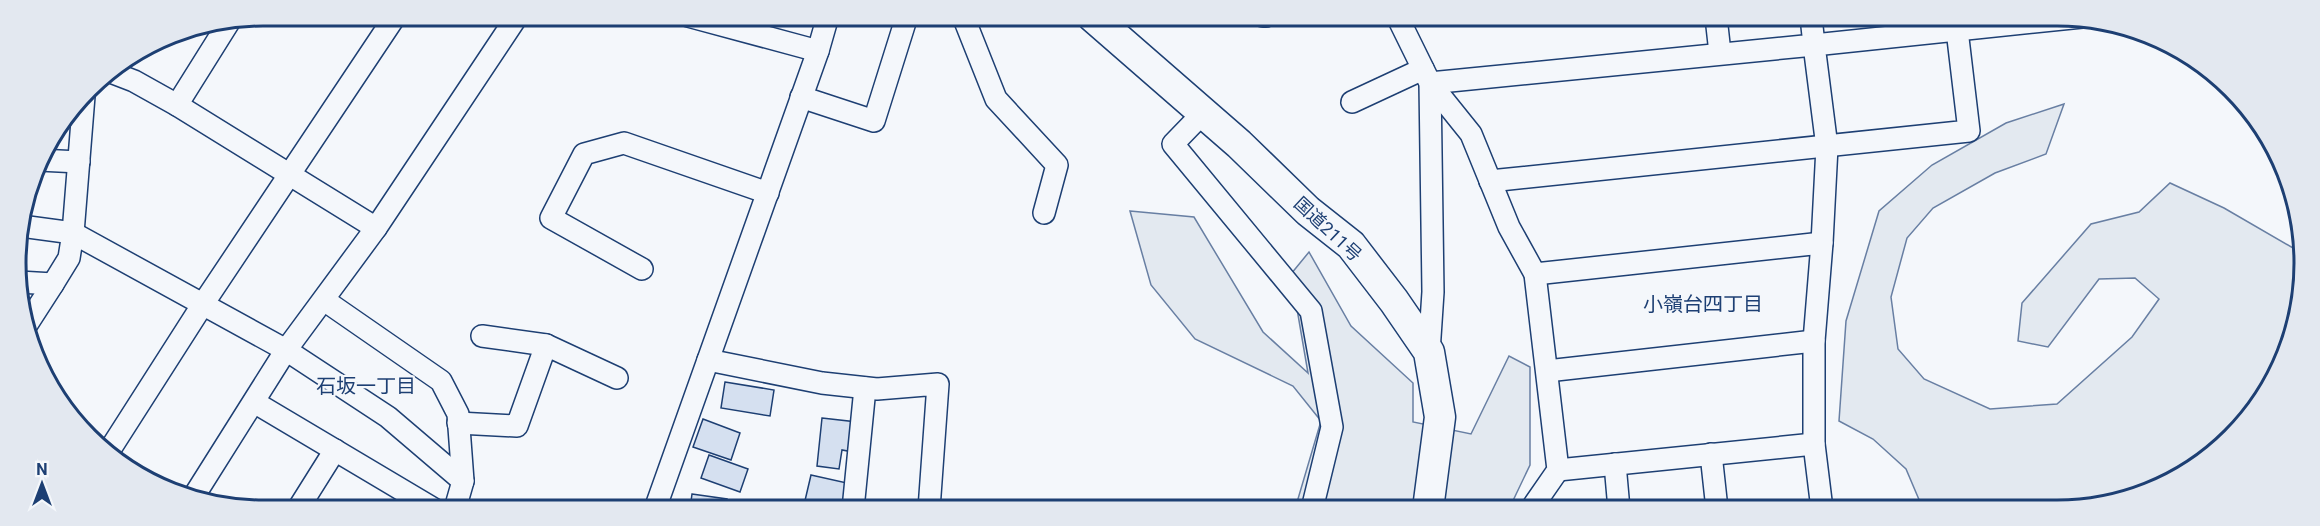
<svg xmlns="http://www.w3.org/2000/svg" width="2320" height="526" font-family="Roboto,'Noto Sans JP',sans-serif">
<style>
.green{fill:#e3e9f0;stroke:#687fa3;stroke-width:1.5}
.building{fill:#d5e0f0;stroke:#1d3f73;stroke-width:1.5}
.lines{fill:none;stroke-linecap:round;stroke-linejoin:round}
.minor-casing{stroke:#1d3f73;stroke-width:24}
.highway-casing{stroke:#1d3f73;stroke-width:33}
.minor{stroke:#f4f7fb;stroke-width:21}
.highway{stroke:#f4f7fb;stroke-width:30}
.labels{text-anchor:middle;dominant-baseline:central;stroke-width:4.5;stroke-linejoin:round;paint-order:stroke}
.street-label{font-size:18px;fill:#1d3f73;stroke:#f4f7fb}
.neighbourhood-label{font-size:20px;fill:#1d3f73;stroke:#f4f7fb}
.rim{fill:none;stroke:#1d3f73;stroke-width:3}
</style>
<rect width="100%" height="100%" fill="#f4f7fb"/>
<g class="green">
<polygon points="2064,104 2046,154 1995,173 1933,208 1907,238 1891,297 1898,349 1924,379 1990,409 2057,404 2132,337 2159,299 2135,278 2099,279 2048,347 2018,341 2022,303 2091,224 2139,212 2170,183 2224,208 2300,252 2303,296 2279,373 2232,439 2166,486 2089,509 1923,509 1906,469 1873,439 1839,421 1846,321 1879,211 1932,165 2006,123"/>
<polygon points="1130,211 1194,217 1263,332 1308,373 1291,274 1309,252 1351,326 1413,383 1413,422 1471,434 1509,356 1530,367 1530,465 1509,509 1295,509 1321,421 1293,386 1195,339 1151,285"/>
</g>
<g class="building">
<polygon points="725,382 774,390 770,416 721,408"/>
<polygon points="822,418 857,422 853,452 842,450 839,469 817,466"/>
<polygon points="703,419 740,433 731,460 693,447"/>
<polygon points="709,455 748,469 740,492 701,478"/>
<polygon points="811,475 847,483 841,509 803,509"/>
<polygon points="692,494 727,499 726,509 690,509"/>
</g>
<g class="lines">
<g class="minor-casing">
<g id="minor">
<polyline points="688,16 818,51"/>
<polyline points="963,16 996,99 1057,165 1044,213"/>
<polyline points="1263,16 1266,16"/>
<polyline points="1397,16 1430,83 1433,292 1429,352"/>
<polyline points="1716,17 1720,53"/>
<polyline points="108,71 134,81 177,105 376,228"/>
<polyline points="1430,83 1471,134 1509,227 1535,274 1558,470 1531,509"/>
<polyline points="1430,83 1814,45 1811,17"/>
<polyline points="801,97 874,121 907,16"/>
<polyline points="1352,102 1423,69"/>
<polyline points="177,105 229,22"/>
<polyline points="1203,113 1173,144 1311,311 1332,427 1312,509"/>
<polyline points="39,160 79,162"/>
<polyline points="1490,181 1969,131 1957,30"/>
<polyline points="21,226 73,233 286,350 388,417 463,481"/>
<polyline points="642,269 551,218 584,154 624,143 768,193"/>
<polyline points="1535,274 1822,243"/>
<polyline points="19,282 53,284 69,258 73,233 84,96"/>
<polyline points="324,300 441,381 458,414 463,481 455,509"/>
<polyline points="24,329 53,284"/>
<polyline points="482,336 546,345"/>
<polyline points="708,360 822,383 877,389 938,384 929,509"/>
<polyline points="1547,371 1814,341"/>
<polyline points="254,402 434,509"/>
<polyline points="458,423 517,426 546,345 617,378"/>
<polyline points="109,451 203,304 396,15"/>
<polyline points="1711,454 1717,509"/>
<polyline points="1615,464 1619,509"/>
<polyline points="1558,470 1814,444"/>
<polyline points="194,496 286,350 376,228 518,15"/>
<polyline points="298,509 335,450"/>
<polyline points="655,509 818,51 828,16"/>
<polyline points="853,509 865,388"/>
<polyline points="1822,509 1814,444 1814,341 1822,243 1827,147 1814,45 2082,17"/>
</g>
</g>
<g class="highway-casing">
<polyline id="highway" points="1092,16 1239,144 1308,211 1351,245 1394,301 1429,352 1440,417 1428,509"/>
</g>
<use href="#minor" class="minor"/>
<use href="#highway" class="highway"/>
</g>
<g class="labels">
<g class="street-label">
<text transform="translate(1328 229) rotate(43)">国道211号</text>
</g>
<g class="neighbourhood-label">
<text x="1703" y="304">小嶺台四丁目</text>
<text x="366" y="386">石坂一丁目</text>
</g>
</g>
<path d="M0 0H2320V526H0ZM263 26H2057A237 237 0 0 1 2294 263V263A237 237 0 0 1 2057 500H263A237 237 0 0 1 26 263V263A237 237 0 0 1 263 26Z" fill="#e3e8f0" fill-rule="evenodd"/>
<path class="rim" d="M263 26H2057A237 237 0 0 1 2294 263V263A237 237 0 0 1 2057 500H263A237 237 0 0 1 26 263V263A237 237 0 0 1 263 26Z"/>
<g transform="translate(42 484)" stroke="#f4f7fb" stroke-width="4.5" paint-order="stroke">
<path d="M0-4.5L10 22L0 15L-10 22Z" fill="#1d3f73"/>
<text y="-9" font-size="16" font-weight="bold" text-anchor="middle" fill="#1d3f73">N</text>
</g>
</svg>
